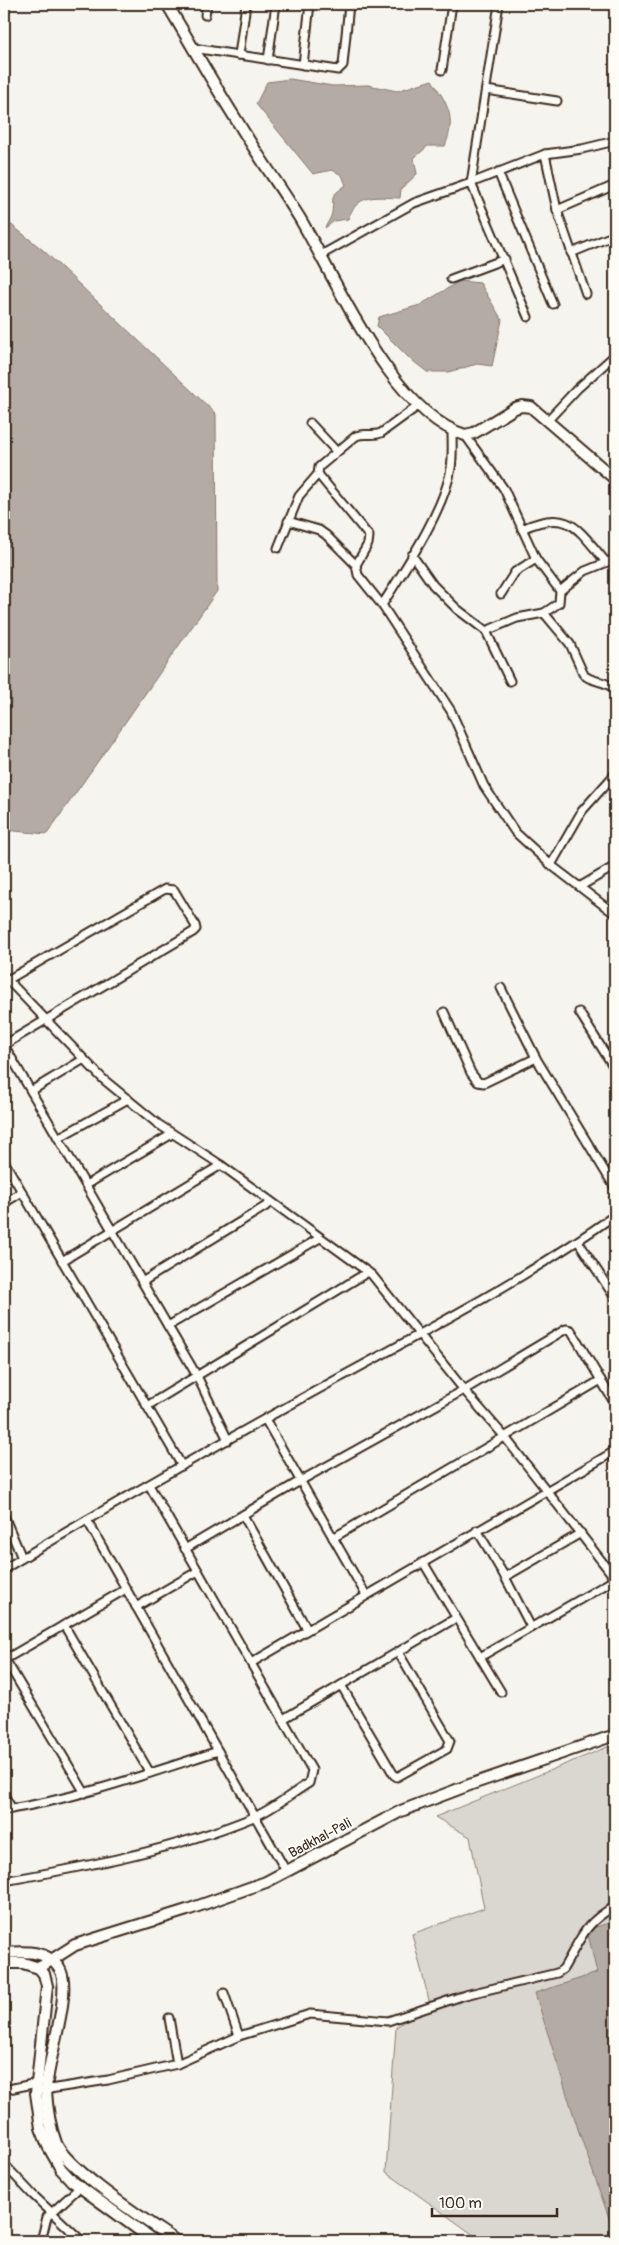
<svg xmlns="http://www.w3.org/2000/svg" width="619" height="2245" font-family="Pangolin,sans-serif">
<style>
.green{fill:#dad6d0;stroke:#8a8077}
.water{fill:#b4aca4;stroke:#84786e}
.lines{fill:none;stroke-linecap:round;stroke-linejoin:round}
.street-casing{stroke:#3b2a1e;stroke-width:11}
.secondary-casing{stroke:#3b2a1e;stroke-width:14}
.street{stroke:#fdfcf7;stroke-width:7}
.secondary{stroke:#fdfcf7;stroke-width:10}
.labels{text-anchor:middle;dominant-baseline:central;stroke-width:4;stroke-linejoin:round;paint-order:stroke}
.street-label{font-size:14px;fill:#3b2a1e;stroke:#fdfcf7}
</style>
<rect width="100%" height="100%" fill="#f5f4ee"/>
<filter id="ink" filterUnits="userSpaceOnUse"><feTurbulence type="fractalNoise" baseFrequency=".02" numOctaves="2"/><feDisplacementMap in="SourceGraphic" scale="10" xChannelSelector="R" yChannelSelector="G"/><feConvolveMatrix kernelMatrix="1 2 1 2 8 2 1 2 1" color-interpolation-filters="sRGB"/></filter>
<g filter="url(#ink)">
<polygon class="green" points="615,1744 615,2241 482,2241 386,2172 396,2027 430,2004 412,1934 484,1908 470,1837 435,1817"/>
<g class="water">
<path d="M 290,79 L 333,86 L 368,85 L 397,91 L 432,80 C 447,104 457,117 445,146 L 428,146 L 414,158 L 417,174 L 401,189 L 400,198 C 375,197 358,193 348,219 L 334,221 L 325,228 C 327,223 331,218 332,213 C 334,194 329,198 346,185 L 342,175 L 332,170 L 313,174 L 256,104 L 267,82 Z"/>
<polygon points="4,219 43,250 216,414 217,591 47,834 4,830"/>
<polygon points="460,281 480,283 502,320 492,366 477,364 448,372 427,372 408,357 377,326 379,317 420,305"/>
<polygon points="615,1921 615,2235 579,2132 535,1993 597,1973 587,1930"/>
</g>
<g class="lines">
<g class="street-casing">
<g id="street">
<polyline points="499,4 471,183 528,317"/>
<polyline points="205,15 207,4"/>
<polyline points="193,48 338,70 343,65 349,4"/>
<polyline points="239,55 246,4"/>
<polyline points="268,60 276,4"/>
<polyline points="303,65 310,4"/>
<polyline points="442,70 452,4"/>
<polyline points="486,90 557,101"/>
<polyline points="545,154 557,210 586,294"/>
<polyline points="498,172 553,304"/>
<polyline points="557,210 615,185"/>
<polyline points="571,253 615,235"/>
<polyline points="321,255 414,203 471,183 545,154 582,149 615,141"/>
<polyline points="451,279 505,259"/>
<path d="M 418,406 L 381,433 C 372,437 365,432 356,436 L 319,467 L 318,474 L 369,536 L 368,544 L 356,565 L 358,575 L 382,605 L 451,711 L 484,786 L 515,832 L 551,865 L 615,914"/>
<polyline points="548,420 577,389 615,355"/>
<polyline points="310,423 337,452"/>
<polyline points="465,435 504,489 536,559 560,591 559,603 544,613 517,618 486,631"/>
<polyline points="288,521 319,530 326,535 356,565"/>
<path d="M 522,529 C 569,508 577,528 606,562"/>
<polyline points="278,548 299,496 318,474"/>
<polyline points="412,555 433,585 457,609 486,631 510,681"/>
<polyline points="560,591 585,571 615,559"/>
<polyline points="501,594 515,572 536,559"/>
<path d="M 382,605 C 404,570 445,509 451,468 C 453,456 452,442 452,430"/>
<path d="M 544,613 L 570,644 L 584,675 C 593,683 607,680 615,690"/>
<polyline points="615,702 615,709"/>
<polyline points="551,865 582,811 615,774"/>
<polyline points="581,886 615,866"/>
<polyline points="4,976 103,1079 158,1124 221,1165 372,1275 464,1390 504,1436 611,1573 612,1581 480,1657"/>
<polyline points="501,988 536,1058 615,1188"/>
<polyline points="444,1012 471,1073 478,1082 484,1083 536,1058"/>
<polyline points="579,1012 615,1069"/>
<polyline points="4,1045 193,932 196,929 195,925 174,890 165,889 4,982"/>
<polyline points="4,1045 197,1376 228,1440"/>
<polyline points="31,1091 84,1059"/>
<polyline points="58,1138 128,1099"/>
<polyline points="4,1161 182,1466"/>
<polyline points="86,1185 172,1134"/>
<polyline points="4,1203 22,1192"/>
<polyline points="578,1241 615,1298"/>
<polyline points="62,1261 221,1165"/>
<polyline points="142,1282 271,1203"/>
<polyline points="168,1326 320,1238"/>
<polyline points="147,1406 368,1272"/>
<polyline points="265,1419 366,1595"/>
<polyline points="243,1515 307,1629"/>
<polyline points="4,1516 22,1558"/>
<polyline points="87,1520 286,1871"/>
<polyline points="477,1530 505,1577 531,1627"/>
<polyline points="333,1538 601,1380"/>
<polyline points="185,1549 300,1481 464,1390 566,1329 571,1330 615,1404"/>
<polyline points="423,1562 501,1692"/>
<path d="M 4,1569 C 114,1503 226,1440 339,1378 C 431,1328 530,1276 615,1215"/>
<polyline points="505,1577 581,1533"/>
<polyline points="136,1607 198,1571"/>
<polyline points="64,1625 150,1773"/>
<polyline points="5,1659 85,1793"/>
<polyline points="4,1660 126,1589"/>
<polyline points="251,1663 615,1451"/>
<polyline points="341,1685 394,1775 397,1777 447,1749 450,1741 398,1652"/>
<polyline points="283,1719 456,1618"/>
<polyline points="4,1795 12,1809"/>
<path d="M 4,1810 C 77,1799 147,1774 218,1751"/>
<path d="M 4,1881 C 89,1866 173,1850 254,1817 C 273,1809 291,1794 309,1783 L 312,1770 L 149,1485"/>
<polyline points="224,1993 239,2036"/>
<polyline points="169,2018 177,2064"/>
<polyline points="4,2090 37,2083"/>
<path d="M 43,2090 L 108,2080 L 177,2064 L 239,2036 L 310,2014 L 388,2021 L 465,1995 L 557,1973 L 563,1969 C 581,1939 583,1924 615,1906"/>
<polyline points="4,2164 32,2194 82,2241"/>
<polyline points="41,2241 47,2217 80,2187"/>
</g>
</g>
<g class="secondary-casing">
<g id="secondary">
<path d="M 167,4 C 191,44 214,85 239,124 C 258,156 279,185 299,217 C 337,280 391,412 465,435 L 474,433 L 515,408 L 522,406 L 531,407 L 615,479"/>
<path d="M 4,1953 C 23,1952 47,1949 59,1968 C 74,1989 46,2064 46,2091 C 47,2108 50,2127 56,2143 C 66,2169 150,2223 176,2241"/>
<polyline points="4,1963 23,1963 39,1968 44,1974 47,1986 36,2093 41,2128 48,2146 61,2169 72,2181 154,2241"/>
<polyline points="39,1968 75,1945 187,1910 266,1882 401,1811 472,1784 615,1735"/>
</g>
</g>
<use href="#street" class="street"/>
<use href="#secondary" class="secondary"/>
</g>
</g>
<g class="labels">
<g class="street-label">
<text transform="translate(320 1838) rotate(-28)">Badkhal-Pali</text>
</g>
</g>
<rect width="619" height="2245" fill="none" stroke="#fdfcf7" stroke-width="20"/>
<rect x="10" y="10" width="599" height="2225" fill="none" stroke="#3b2a1e" stroke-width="2" filter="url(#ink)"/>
<path d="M432 2208v8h125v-8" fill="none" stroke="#3b2a1e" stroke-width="2.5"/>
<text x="439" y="2208" font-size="15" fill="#3b2a1e" stroke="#fdfcf7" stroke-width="4" paint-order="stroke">100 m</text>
</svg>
